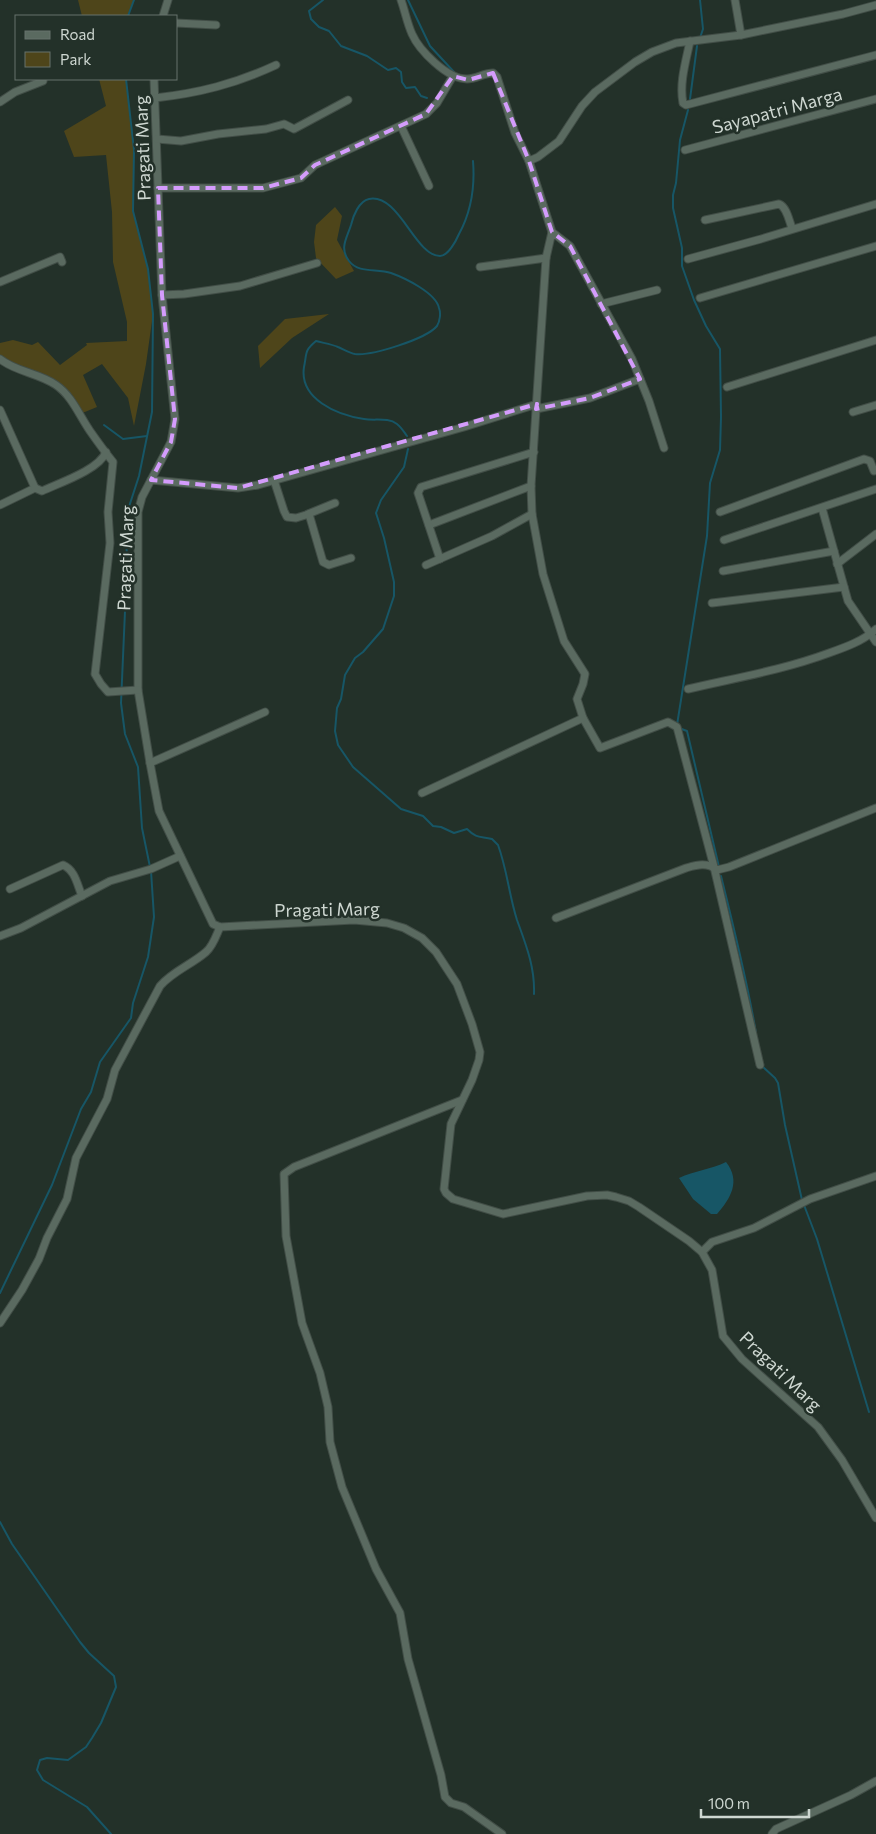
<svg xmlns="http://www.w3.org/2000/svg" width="876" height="1834" font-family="Commissioner,sans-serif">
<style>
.green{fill:#4e451a}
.water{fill:#175666}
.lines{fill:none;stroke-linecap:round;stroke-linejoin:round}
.stream{stroke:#175666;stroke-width:2}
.minor-casing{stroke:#424e47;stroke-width:9}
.minor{stroke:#5a6a60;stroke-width:7}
.marked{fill:none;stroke:#d49cfc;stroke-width:4;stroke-dasharray:10 6;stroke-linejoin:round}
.labels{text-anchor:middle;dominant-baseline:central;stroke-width:5;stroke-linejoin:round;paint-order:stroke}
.street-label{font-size:18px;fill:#ced7d1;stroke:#233129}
</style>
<rect width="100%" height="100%" fill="#233129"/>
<g class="green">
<polygon points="78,0 134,0 128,16 82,16"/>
<polygon points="99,79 126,79 134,150 133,211 148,269 153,314 146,364 134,426 128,398 102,364 83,375 97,407 80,414 56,385 0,359 0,343 13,340 32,345 38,342 60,365 87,345 86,343 127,341 127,322 113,262 112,212 106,155 74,157 64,131 106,106"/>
<polygon points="335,207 342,216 337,240 354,271 336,279 316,258 314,242 316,225"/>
<polygon points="329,314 292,338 260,368 258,346 285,319"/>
</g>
<path class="water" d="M 726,1162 C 741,1181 731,1198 717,1214 L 711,1214 L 693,1199 L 679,1178 C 694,1171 712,1169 726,1162 Z"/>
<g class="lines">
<g class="stream">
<polyline points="323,0 309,11 311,19 319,27 329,31 341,46 367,56 388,70 396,68 401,72 402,82 406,88 415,87 421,96 427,98"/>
<polyline points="408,0 430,46 454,72"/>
<polyline points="700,0 703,29 700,38"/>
<polyline points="128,16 134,0"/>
<polyline points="126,79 134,150 133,211 148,269 153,314 152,412 139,476 125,519 128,575 125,611 121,703 125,734 138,767 142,828 150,867"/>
<polyline points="690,99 697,46"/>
<polyline points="104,425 123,439 147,436"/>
<path d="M 407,436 C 404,432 401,427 397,424 C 388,417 375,421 364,419 C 337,415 299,399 304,367 C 307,353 304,351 316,341 C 323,343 331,344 338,347 C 343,349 350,353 355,354 C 372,356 426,339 437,326 C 440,321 441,313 439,308 C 436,293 405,278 391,273 C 377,268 359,274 349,261 C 339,248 347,238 351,225 C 353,216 359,201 369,199 C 399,193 415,256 440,256 C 448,256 456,241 459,234 C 471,212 475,186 473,161"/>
<path d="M 408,449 L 404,467 L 381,500 L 376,513 L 384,538 L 394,582 L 394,596 L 383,629 L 363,652 L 355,658 L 345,675 L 341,699 L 337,708 L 335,731 L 338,745 L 353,767 L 401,809 L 423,816 L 433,826 L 441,827 L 454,833 L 467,829 C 477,839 480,836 492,839 L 498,845 C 507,869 509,895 517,920 C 526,945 535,967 534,994"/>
<polyline points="677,725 707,536 710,483 720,450 721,417 720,349 706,326 694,300 682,266 682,248 673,208 673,195 676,183 680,140 688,110"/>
<polyline points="679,728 687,731 719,867"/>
<path d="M 721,876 C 734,928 747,980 756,1033"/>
<polyline points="763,1067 775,1078 778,1083 785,1125 802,1200"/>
<polyline points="804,1205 817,1239 869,1412"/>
<polyline points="0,1293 52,1185 81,1109 91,1092 100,1062 131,1018 133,1003 148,957 154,917 151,871"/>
<polyline points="0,1522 12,1544 80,1642 89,1653 114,1676 116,1687 101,1723 92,1738 86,1747 68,1760 47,1758 40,1760 37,1770 43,1780 87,1807 111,1834"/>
</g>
<g class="minor-casing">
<g id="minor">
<path d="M 401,0 C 405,11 407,23 412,34 C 419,50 447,79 467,79 C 476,79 484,73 493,73 L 497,77 L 515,133 L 529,161 L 552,232"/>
<polyline points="735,0 741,35"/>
<polyline points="163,16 168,0"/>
<polyline points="176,23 216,25"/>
<path d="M 690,41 C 686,61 679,83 683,103 L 686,105 L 876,55"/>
<polyline points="154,79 162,295 175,419 171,442 142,497 138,512 138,690 150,763 159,811 213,924 220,927 354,920 387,923 404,928 422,938 436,952 457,984 472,1024 480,1052 479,1060 472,1080 451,1124 444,1189 446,1193 453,1199 503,1214 587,1196 607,1195 616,1197 629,1201 639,1207 689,1241 702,1252 712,1270 723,1336 742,1359 818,1427 842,1460 876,1518"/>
<path d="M 155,98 C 199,93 235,84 276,65"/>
<polyline points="0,102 15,92 43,81"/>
<polyline points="401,126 429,186"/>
<polyline points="157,139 181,141 218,134 266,129 284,124 294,129 348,100"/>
<polyline points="685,150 876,99"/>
<polyline points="529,161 538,157 559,141 582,106 595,92 635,62 652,52 676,43 741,35 843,14 876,5"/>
<polyline points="158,188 263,188 301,178 315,165 426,114 437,103 453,76"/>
<path d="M 705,220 L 779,204 C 787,207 789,221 792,228"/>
<polyline points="688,259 761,239 876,204"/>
<polyline points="480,267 546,258"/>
<polyline points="0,282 60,257 62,262"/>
<polyline points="162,295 184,294 240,286 317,263"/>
<polyline points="700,298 876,246"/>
<polyline points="601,304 657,290"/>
<path d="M 0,359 C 16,372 39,373 56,385 C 72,396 79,415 90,431 C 97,441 105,452 113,462 L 108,512 L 110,543 L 95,674 L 101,684 L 108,692 L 138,690"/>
<polyline points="727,387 876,340"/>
<polyline points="536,409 590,398 640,379"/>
<polyline points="0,410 35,488 0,505"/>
<polyline points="853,412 876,405"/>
<polyline points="151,480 238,488 258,485 464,427 537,404"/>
<polyline points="274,480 284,511 287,517 296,518 309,514 323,562 329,565 351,558"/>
<path d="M 35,488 L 42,491 C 59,483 99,470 106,452"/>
<polyline points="822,508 848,601 876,642"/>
<polyline points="720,512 864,459 870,461 874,471 876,470"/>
<polyline points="308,514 335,503"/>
<polyline points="429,525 531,486"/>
<polyline points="724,540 876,489"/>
<polyline points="440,559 418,493 421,487 534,452"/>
<polyline points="837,564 876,534"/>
<polyline points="426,565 492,536 532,514"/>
<polyline points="723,571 834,551"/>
<polyline points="712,603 844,587"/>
<path d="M 688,689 C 735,678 783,670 829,653 C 846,647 863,641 876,629"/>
<polyline points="583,718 600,748 668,722 677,727 714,867 760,1065"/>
<polyline points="150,763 265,712"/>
<polyline points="422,793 583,718 577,699 583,684 585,674 564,641 543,574 532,514 531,486 546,258 552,232 570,246 632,359 649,401 664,448"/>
<path d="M 10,889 L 63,865 C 75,870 77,884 82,896"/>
<path d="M 556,918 L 686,868 C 697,865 707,862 717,870 L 729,867 L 876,808"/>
<polyline points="0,936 21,928 110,881 151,869 180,856"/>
<polyline points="462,1100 294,1167 284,1174 286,1236 302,1323 320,1373 328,1407 330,1442 342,1487 376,1569 400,1613 408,1659 441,1775 445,1797 451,1803 464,1807 502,1834"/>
<polyline points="702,1252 712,1242 754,1228 810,1199 876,1176"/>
<path d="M 0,1323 L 22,1290 L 39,1259 L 47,1238 L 67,1199 L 76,1158 L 107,1099 L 115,1070 L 160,986 C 173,971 191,965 206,952 C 213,946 216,936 220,927"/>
<polyline points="772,1834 776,1829 851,1795 876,1781"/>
</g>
</g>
<use href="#minor" class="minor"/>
</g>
<path class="marked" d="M 493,73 L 529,161 L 552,232 L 570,246 L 640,379 L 590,398 L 536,409 L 537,404 L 238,488 L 151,480 L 171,442 L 175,419 L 162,295 L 158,188 L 263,188 L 301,178 L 315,165 L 426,114 L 453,76 L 468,80 Z"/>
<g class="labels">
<g class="street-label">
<text transform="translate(777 110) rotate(-15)">Sayapatri Marga</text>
<text transform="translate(142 148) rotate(-92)">Pragati Marg</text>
<text transform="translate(125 558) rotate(-88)">Pragati Marg</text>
<text transform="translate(327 909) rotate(-1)">Pragati Marg</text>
<text transform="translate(781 1371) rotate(44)">Pragati Marg</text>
</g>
</g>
<rect x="15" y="15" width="162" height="65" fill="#233129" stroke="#67736c"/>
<rect x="25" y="31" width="25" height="8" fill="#5a6a60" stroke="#67736c"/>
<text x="60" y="40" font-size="15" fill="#ced7d1">Road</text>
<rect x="25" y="52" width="25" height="15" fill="#4e451a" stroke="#67736c"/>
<text x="60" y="65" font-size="15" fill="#ced7d1">Park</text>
<path d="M701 1809v8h108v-8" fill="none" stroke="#ced7d1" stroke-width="2.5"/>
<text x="708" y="1809" font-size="15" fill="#ced7d1" stroke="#233129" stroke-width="4" paint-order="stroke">100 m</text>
</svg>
